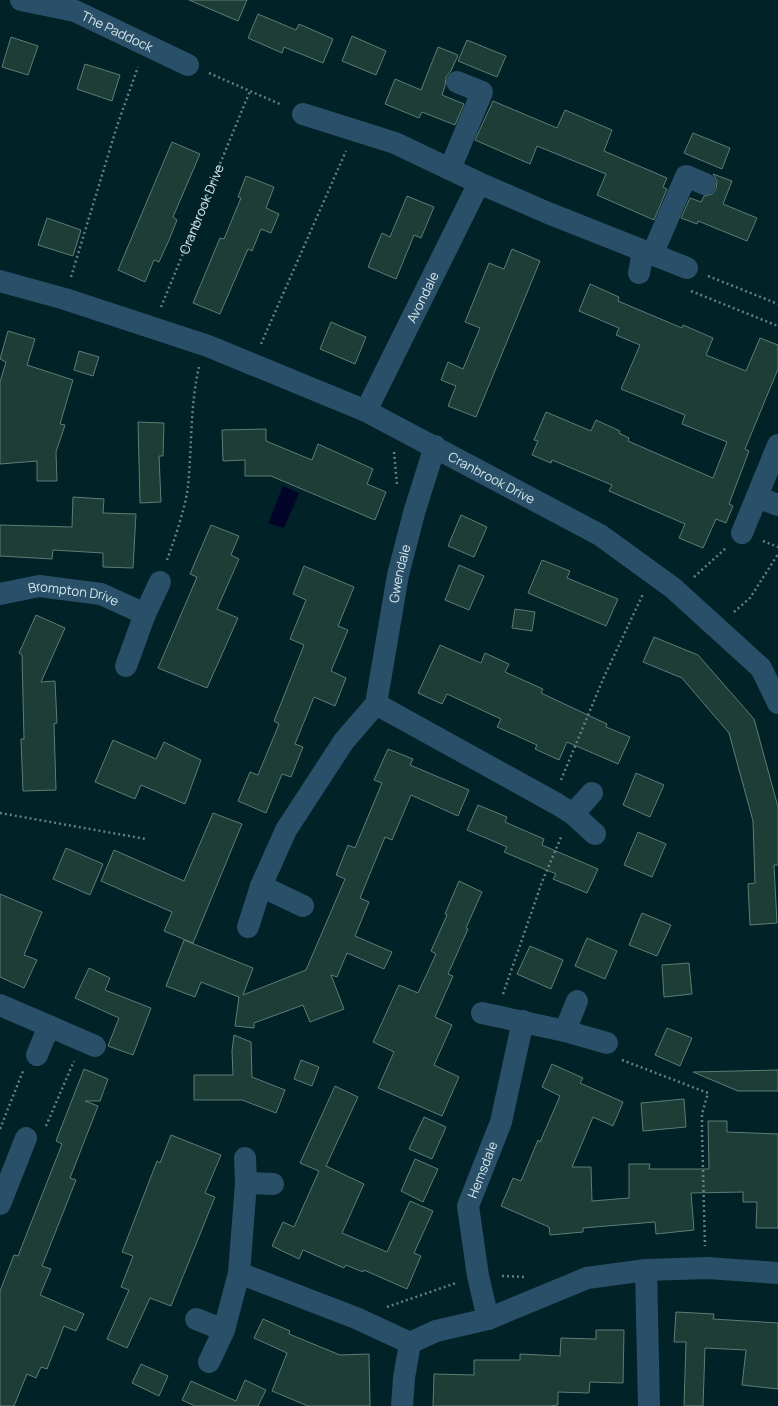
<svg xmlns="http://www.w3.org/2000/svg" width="778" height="1406" font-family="Manrope,sans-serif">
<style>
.water{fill:#020528}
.building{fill:#1f3d37;stroke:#5d7d75}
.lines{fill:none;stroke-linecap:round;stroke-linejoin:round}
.path{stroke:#657f83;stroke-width:2.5;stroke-dasharray:2 3;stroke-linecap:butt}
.minor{stroke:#295068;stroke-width:22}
.labels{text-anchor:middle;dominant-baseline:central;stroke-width:3;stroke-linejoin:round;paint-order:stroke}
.street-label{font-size:13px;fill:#d6e8eb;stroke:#01181b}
</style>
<rect width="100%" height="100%" fill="#012227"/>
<polygon class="water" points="283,486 299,493 284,528 268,523"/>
<g class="building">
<polygon points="189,0 247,0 238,21"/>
<polygon points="258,14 296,30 299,24 333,39 323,63 284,47 282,53 248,38"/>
<polygon points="352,36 386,51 376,75 342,61"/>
<polygon points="11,37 38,46 28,75 2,67"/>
<polygon points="467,40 506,56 497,77 458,61"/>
<polygon points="438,47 458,55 451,71 446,77 445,86 442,95 464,104 455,125 422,112 419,118 385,104 395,79 421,90"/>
<polygon points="85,64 120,75 112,101 77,89"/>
<polygon points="493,101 557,128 565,110 612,130 604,151 667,178 663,187 667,189 654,220 597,195 606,174 537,146 530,164 475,140"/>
<polygon points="693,133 730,148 722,169 684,153"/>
<polygon points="172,142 200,154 173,217 177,220 169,240 159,262 154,260 145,282 118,270"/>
<polygon points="713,174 732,181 723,204 757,218 747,241 698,221 697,224 681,218 690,198 701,202 704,196 712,194 716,189 717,182"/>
<polygon points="246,176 274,187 266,208 279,214 271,233 261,229 252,251 248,249 220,314 193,303 220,238 224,239 233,217 241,198 238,197"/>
<polygon points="407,196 434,207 421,238 414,235 396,279 368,267 382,233 390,237"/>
<polygon points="47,218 81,230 73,256 38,245"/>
<polygon points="512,249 540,261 476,417 448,406 456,386 441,380 448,362 463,369 480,328 465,322 489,263 504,269"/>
<polygon points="590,284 619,297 618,301 682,328 683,325 713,338 706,355 746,371 760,338 778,345 778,369 745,449 749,451 729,504 733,506 726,523 716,519 703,548 679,538 685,524 609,491 612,485 552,460 551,463 532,455 538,441 534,440 546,412 591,431 596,420 620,431 619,433 629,438 628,441 713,478 727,442 682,424 685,415 621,389 640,345 616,335 619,328 579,311"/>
<polygon points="331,322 366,337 355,364 320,349"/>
<polygon points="8,331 35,339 27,365 73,380 60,424 65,425 56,452 57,481 37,481 37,461 0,464 0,382 6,362 0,359"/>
<polygon points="79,351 99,357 93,376 74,370"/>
<polygon points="138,422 164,423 163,456 159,456 161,502 140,503"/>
<polygon points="266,429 266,441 312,460 318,444 373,469 367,484 386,492 375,520 271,476 245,476 245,460 223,461 222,430"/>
<polygon points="73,497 104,499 103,513 136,514 133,568 103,567 103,553 53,550 52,559 0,556 0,525 72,527"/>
<polygon points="461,515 487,527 474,557 448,546"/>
<polygon points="211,525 239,536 231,555 239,559 217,609 238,618 207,688 158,668 197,577 190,574"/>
<polygon points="542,560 570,571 567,578 618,599 606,626 528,593"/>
<polygon points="459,565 484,576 469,610 445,600"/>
<polygon points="304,566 354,587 338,626 348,630 331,671 346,678 335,706 314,697 295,744 303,747 291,777 282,774 266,813 238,801 250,772 258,775 279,724 274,721 304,645 290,639 306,600 293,594"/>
<polygon points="515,609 535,612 532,631 512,628"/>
<polygon points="36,615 65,628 41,682 55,681 57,723 54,724 56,790 23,791 21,739 24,739 22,655 19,653"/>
<polygon points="654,637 698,655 754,719 778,807 778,865 774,865 777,923 750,925 748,884 755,883 753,821 729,733 682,678 643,662"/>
<polygon points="440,645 481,663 485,653 509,664 505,672 543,689 541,693 607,724 606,727 630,737 618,764 567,742 559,760 535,749 537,745 497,727 501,719 447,694 442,704 418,693"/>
<polygon points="113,740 156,759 164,742 201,760 185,804 141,785 135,799 95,782"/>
<polygon points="388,749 413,759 410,765 469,790 458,816 411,795 392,840 385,837 360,898 369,902 355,936 392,952 384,969 347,953 337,977 331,975 344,1009 310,1022 303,1005 254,1023 254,1028 235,1026 239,997 201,982 195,997 166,986 184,940 253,968 243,995 306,970 345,879 336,875 348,845 355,848 382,783 374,780"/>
<polygon points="636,773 664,785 650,817 623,805"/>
<polygon points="478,805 507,817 505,822 544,839 542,845 598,869 587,893 553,879 556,874 504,852 507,847 467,830"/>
<polygon points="213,813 242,824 193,943 164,931 172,912 101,881 114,850 184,881"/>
<polygon points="638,832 666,844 652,877 624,865"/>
<polygon points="66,848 103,864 90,895 53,879"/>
<polygon points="459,881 482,892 466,928 468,929 448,974 453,976 435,1017 452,1025 434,1065 459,1077 442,1116 378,1088 394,1052 373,1042 399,985 418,993 436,954 431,951 447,915 445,914"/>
<polygon points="0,894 42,912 24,955 37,960 24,988 0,977"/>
<polygon points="642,913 671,925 657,956 629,945"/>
<polygon points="587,938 617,951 605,979 575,966"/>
<polygon points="530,946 563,960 551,989 517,974"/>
<polygon points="689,963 692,994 664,997 662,965"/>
<polygon points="89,968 110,978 105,990 151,1008 133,1055 108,1046 119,1018 75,998"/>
<polygon points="667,1028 692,1038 680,1066 655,1055"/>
<polygon points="234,1035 251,1042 252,1077 285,1090 276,1113 242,1100 194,1100 194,1075 233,1075 232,1051"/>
<polygon points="301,1060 319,1067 312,1086 294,1079"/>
<polygon points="552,1064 583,1078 580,1083 623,1102 613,1126 593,1117 572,1167 591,1167 592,1201 629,1198 629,1164 650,1164 649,1169 709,1169 708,1121 727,1121 727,1132 778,1134 778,1228 756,1228 757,1202 743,1202 743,1192 691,1193 694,1230 656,1234 655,1222 583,1228 583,1232 550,1235 549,1227 501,1206 513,1178 521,1181 538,1140 540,1142 560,1096 542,1087"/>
<polygon points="84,1069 108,1079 100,1101 85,1101 98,1106 70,1178 76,1180 42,1266 51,1269 40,1295 84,1314 76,1331 64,1326 47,1369 41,1367 36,1378 27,1374 14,1406 0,1406 0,1291 14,1255 18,1256 62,1144 56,1141"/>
<polygon points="778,1070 778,1091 738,1091 693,1072"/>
<polygon points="335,1086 358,1097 326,1166 364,1184 342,1233 387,1252 410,1201 433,1211 414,1253 421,1256 407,1289 364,1270 363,1272 346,1265 344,1268 303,1250 299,1259 272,1246 283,1222 294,1227 319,1171 300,1163"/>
<polygon points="684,1099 686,1127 643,1131 641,1103"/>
<polygon points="424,1117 446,1127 432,1159 409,1149"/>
<polygon points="171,1135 221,1155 205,1193 215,1197 171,1306 150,1298 127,1348 107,1339 129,1290 121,1287 133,1256 122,1252 157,1161 160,1163"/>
<polygon points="415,1159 438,1169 423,1202 401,1191"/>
<polygon points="676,1312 714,1314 713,1319 778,1323 778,1389 742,1385 746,1350 705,1348 703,1406 684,1406 686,1342 674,1342"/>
<polygon points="263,1319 290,1331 289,1334 340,1355 369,1354 370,1406 308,1406 272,1391 287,1353 254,1338"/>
<polygon points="596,1330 624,1330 623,1383 590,1382 589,1393 558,1392 558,1405 549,1406 433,1406 434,1374 474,1375 474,1360 520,1360 520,1354 560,1356 561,1338 596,1339"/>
<polygon points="141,1364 168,1376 159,1396 132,1383"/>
<polygon points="245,1380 266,1390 258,1406 195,1406 182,1400 191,1381 236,1401"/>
</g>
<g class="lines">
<g class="path">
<polyline points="209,73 282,105"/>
<polyline points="708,276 778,304"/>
<polyline points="71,277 117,126 138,67"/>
<polyline points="691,291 778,326"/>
<path id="s1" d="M 161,307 L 250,91"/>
<polyline points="261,344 346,151"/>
<polyline points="394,452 397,485"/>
<polyline points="763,541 778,547"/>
<path d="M 167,560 C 174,541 186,506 188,486 C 192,447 190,406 199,367"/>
<polyline points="694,577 726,548"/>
<polyline points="734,612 750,598 778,554"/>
<polyline points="561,780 604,677 643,594"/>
<polyline points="0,813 146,839"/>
<polyline points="503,994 542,882 562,835"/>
<polyline points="622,1060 708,1093 702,1114 702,1131 705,1246"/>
<polyline points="46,1126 74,1061"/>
<polyline points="0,1129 23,1071"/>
<polyline points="502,1276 527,1277"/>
<polyline points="387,1307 456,1283"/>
</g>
<g class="minor">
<path id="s2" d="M 21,0 L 75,11 L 188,65"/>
<polyline points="303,114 395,143 479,183 548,213 687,268"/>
<polyline points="450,169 482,92 457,82"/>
<polyline points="652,255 686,176 705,184"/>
<polyline points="639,273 643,252"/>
<path id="s3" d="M 0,281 L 65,299 L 208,346 L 366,411 L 600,535 L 673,588 L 761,668 L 778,703"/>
<path id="s4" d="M 366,411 L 479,183"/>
<polyline points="757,497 778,505"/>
<polyline points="742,533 778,445"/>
<path id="s5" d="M 0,594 L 39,586 L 101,594 L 145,614"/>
<polyline points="126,666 145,614 160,582"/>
<polyline points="376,704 557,804 573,814 595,834"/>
<polyline points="573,814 592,793"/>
<polyline points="261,886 303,906"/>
<path id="s6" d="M 248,927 L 261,886 L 286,830 L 344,741 L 376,704 L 398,575 L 414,513 L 435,446"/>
<polyline points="0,1005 95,1046"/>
<polyline points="482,1013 565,1031 607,1043"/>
<polyline points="565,1031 577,1001"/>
<polyline points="37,1055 49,1026"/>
<polyline points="246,1183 273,1184"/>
<polyline points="0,1204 26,1138"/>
<polyline points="646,1270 649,1406"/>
<polyline points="239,1273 246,1183 245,1158"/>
<polyline points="196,1319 224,1330"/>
<path id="s7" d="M 488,1319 L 478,1276 L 468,1206 L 501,1122 L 523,1021"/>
<polyline points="209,1362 224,1330 239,1273 356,1318 410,1343"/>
<polyline points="402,1406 404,1378 410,1343 436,1331 488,1319 587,1278 646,1270 707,1268 778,1273"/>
</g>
</g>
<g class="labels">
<g class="street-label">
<text stroke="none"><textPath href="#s2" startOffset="102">The Paddock</textPath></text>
<text stroke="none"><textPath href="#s1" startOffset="106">Cranbrook Drive</textPath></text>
<text stroke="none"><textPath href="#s4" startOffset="127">Avondale</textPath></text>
<text stroke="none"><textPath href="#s3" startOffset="531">Cranbrook Drive</textPath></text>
<text stroke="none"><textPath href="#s6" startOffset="392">Gwendale</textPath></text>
<text stroke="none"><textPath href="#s5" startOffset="75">Brompton Drive</textPath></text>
<text stroke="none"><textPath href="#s7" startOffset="154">Hemsdale</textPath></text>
</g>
</g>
</svg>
